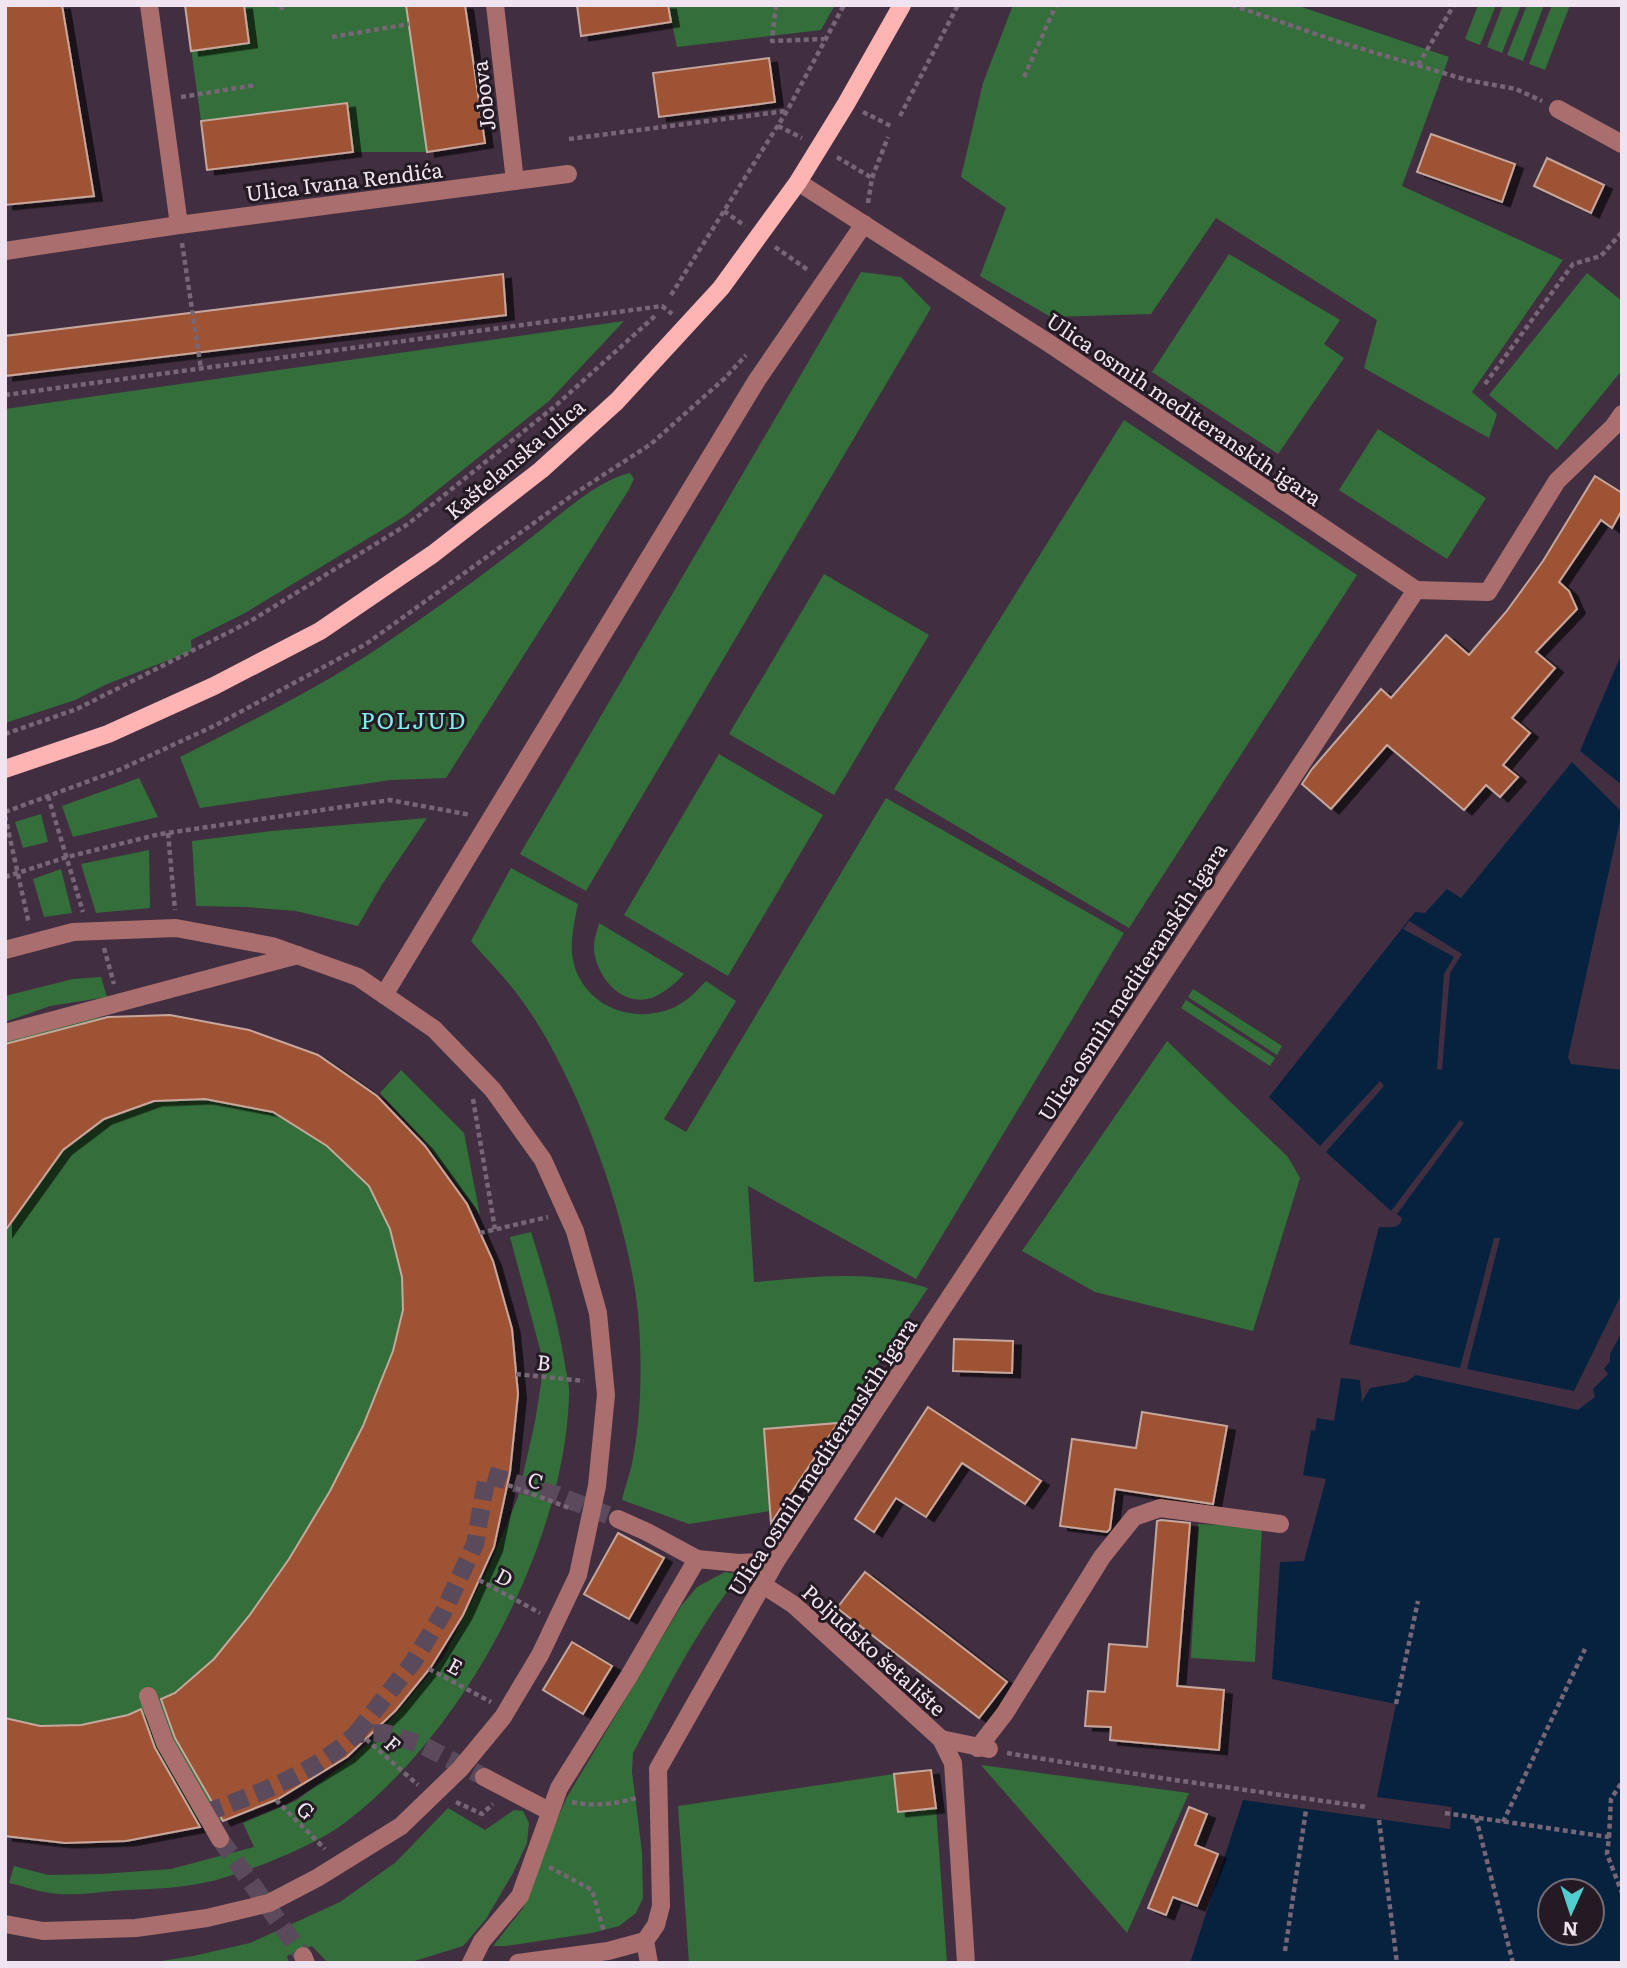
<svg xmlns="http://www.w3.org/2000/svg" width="1627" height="1968" font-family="Literata,serif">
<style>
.green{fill:#346e3a}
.water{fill:#06223f;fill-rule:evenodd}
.pier{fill:#412f41}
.building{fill:#9e5236;stroke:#c7a79c;stroke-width:2;filter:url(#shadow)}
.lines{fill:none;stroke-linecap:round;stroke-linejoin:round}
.minor-tunnel{stroke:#5b4a5b;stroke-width:18;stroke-dasharray:18 9;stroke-linecap:butt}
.path{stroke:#766676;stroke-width:4.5;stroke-dasharray:5 3.5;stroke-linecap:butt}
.minor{stroke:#a96e6d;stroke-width:18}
.major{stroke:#fdb4b2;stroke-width:18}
.labels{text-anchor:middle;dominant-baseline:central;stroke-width:6;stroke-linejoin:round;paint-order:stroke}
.street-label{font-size:21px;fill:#f0e4f0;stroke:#231a23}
.neighbourhood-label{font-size:23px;letter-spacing:2px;fill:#82eef0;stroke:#231a23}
</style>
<defs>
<filter id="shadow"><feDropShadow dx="8" dy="4.5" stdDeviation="0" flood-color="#0009"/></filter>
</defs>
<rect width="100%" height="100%" fill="#412f41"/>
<g class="green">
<polygon points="185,5 465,5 485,143 427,152 353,152 347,103 201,121"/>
<polygon points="668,5 835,5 821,30 677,47"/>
<polygon points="1013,5 1296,5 1449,57 1402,186 1563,260 1472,392 1497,414 1489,438 1364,368 1377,320 1216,218 1151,314 1051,317 980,276 1006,208 961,177 983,83"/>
<polygon points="1478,5 1496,5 1480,45 1465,39"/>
<polygon points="1503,5 1521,5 1502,53 1487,47"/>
<polygon points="1527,5 1544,5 1523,61 1507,55"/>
<polygon points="1552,5 1570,5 1545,70 1529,64"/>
<polygon points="1229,254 1340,320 1324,344 1344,358 1278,454 1152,372"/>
<polygon points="861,272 901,277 931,308 586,891 520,854"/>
<polygon points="1587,273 1622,301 1622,370 1557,450 1489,395"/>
<polygon points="624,321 549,401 405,516 245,613 191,640 192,651 107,684 75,700 5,723 5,409"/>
<polygon points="1124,420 1357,575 1129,928 894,789"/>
<polygon points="1378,429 1486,498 1447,559 1339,490"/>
<path d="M 630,473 L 634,479 L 628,491 L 446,778 L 391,780 L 200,808 L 180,757 C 246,724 315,690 377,649 C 428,615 479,578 528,540 C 557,518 595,481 630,473 Z"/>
<polygon points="824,574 929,635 834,795 729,734"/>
<polygon points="719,754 823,815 728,976 624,915"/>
<polygon points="139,778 158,817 73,837 62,806"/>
<path d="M 886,798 L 1124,933 L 916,1279 L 748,1186 L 754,1282 C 815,1277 869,1269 928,1288 L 838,1423 L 764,1430 L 770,1511 L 689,1524 L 622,1500 C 625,1486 631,1472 633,1458 C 641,1416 642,1368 639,1325 C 633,1230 579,1079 523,1002 C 508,980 488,961 471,941 L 511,868 L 578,904 C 574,924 568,947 575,968 C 589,1008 634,1024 673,1008 C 686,1002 696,992 706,981 L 736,1001 L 664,1119 L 686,1132 Z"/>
<polygon points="41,814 48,842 23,848 15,822"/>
<polygon points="427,818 381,886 358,926 296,911 246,907 196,906 192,841 271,831"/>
<polygon points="149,850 150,908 96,913 81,864"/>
<polygon points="61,869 72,913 44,917 33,879"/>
<path d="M 599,923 L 684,974 C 675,984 666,991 654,997 C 623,1009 597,978 594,950 C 593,942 597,932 599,923 Z"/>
<polygon points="101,977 107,997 50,1006 5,1022 5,996 73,979"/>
<polygon points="1193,989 1282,1046 1277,1055 1188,997"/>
<polygon points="1186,1000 1275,1058 1270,1066 1181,1008"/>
<polygon points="170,1015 249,1030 318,1055 377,1096 425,1146 467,1204 493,1261 518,1394 510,1472 494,1547 463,1615 431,1667 396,1710 347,1757 278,1799 213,1824 126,1841 65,1843 5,1836 5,1041 86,1018"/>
<polygon points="1167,1041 1288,1157 1300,1178 1253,1331 1095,1292 1022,1251"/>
<polygon points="401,1070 464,1133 480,1215 425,1142 380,1093"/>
<path d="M 531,1232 C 545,1276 558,1320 565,1365 C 567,1376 570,1386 569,1397 C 564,1547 461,1739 339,1827 C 309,1848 239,1876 203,1883 C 174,1889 143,1889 113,1891 C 93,1893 70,1896 50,1893 C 36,1891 23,1886 9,1883 L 14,1866 L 48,1875 L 101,1874 L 171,1869 L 254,1847 L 243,1823 L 297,1800 L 352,1758 L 382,1730 L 443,1658 L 489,1567 L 518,1497 L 535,1422 L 544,1364 L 510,1237 Z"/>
<polygon points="1198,1524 1262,1527 1255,1662 1191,1658"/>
<path d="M 725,1572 L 736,1574 L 737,1579 C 696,1630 664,1696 633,1753 L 632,1772 L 642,1852 L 643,1898 L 636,1913 L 619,1926 L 592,1933 L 506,1946 L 493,1946 L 523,1908 L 545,1847 L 567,1797 L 681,1606 L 697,1587 Z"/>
<polygon points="981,1765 1189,1793 1127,1933"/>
<polygon points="894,1774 898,1812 936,1808 947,1963 689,1963 678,1806"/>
<polygon points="448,1808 485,1830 514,1810 523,1811 529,1823 527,1843 513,1873 486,1919 463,1946 408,1963 328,1963 312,1946 287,1956 289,1963 149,1963 193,1956 250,1943 340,1902 396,1862"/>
</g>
<g class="water">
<polygon points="1622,653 1622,785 1580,751"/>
<path d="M 1572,762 L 1622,812 L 1568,1057 L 1571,1064 L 1622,1070 L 1622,1293 L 1574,1391 L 1467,1369 L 1500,1238 L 1494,1238 L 1460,1368 L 1349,1344 L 1379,1227 C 1390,1227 1400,1230 1402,1218 L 1397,1214 L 1464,1123 L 1460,1120 L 1391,1211 L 1326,1152 L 1384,1086 L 1380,1081 L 1320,1146 L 1269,1097 L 1415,912 L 1425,913 L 1447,889 L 1461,898 Z"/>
<path d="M 1622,1332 L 1622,1963 L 1190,1963 L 1243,1800 L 1450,1829 L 1452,1807 L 1377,1797 L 1396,1704 L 1272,1679 L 1280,1562 L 1304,1561 L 1326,1479 L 1303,1475 L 1311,1430 L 1315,1431 L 1317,1418 L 1334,1421 L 1341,1378 L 1360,1380 L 1362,1402 L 1370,1388 L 1406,1382 L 1416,1375 L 1578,1410 L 1595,1397 L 1593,1389 L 1608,1374 L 1604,1369 L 1610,1361 L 1610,1354 ZM 1550,1891 L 1592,1891 L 1592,1933 L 1550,1933 Z"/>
</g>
<polygon class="pier" points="1409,921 1462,954 1450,973 1442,1070 1437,1069 1444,974 1454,957 1403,929"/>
<g class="building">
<polygon points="5,5 62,5 94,196 5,205"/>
<polygon points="185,5 244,5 249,43 191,51"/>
<polygon points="406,5 465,5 485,143 427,152"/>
<polygon points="577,5 668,5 671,22 581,36"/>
<polygon points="769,58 775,102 659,117 653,73"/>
<polygon points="347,103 353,152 207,170 201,121"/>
<polygon points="1431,134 1515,164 1502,202 1417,172"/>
<polygon points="1547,158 1604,185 1591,213 1534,186"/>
<polygon points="503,274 506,315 5,376 5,336"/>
<polygon points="1595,476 1622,493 1622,510 1612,528 1601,520 1559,582 1569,591 1577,609 1536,652 1555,668 1512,718 1530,733 1503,765 1518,777 1500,797 1486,785 1464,810 1387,745 1331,809 1302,784 1312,769 1381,689 1391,698 1446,635 1469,655 1506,612 1543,561"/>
<polygon points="170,1015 249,1030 318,1055 377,1096 425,1146 467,1204 493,1261 512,1329 518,1394 510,1472 494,1547 463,1615 431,1667 396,1710 347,1757 278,1799 223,1821 175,1738 161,1699 175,1693 214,1659 249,1616 289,1559 330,1491 363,1426 393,1351 403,1310 402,1277 390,1229 369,1186 327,1146 273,1112 205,1099 154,1101 104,1119 63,1150 5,1231 5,1044 108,1017"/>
<polygon points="954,1339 1013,1341 1012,1373 953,1371"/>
<polygon points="928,1407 1041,1481 1025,1504 962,1463 926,1517 896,1498 874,1532 855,1519"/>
<polygon points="1142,1412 1227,1426 1213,1504 1115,1489 1110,1529 1107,1532 1060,1526 1072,1439 1136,1448"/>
<polygon points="838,1423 771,1523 764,1429"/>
<polygon points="1161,1520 1190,1523 1177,1686 1224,1690 1219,1750 1110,1740 1111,1727 1085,1726 1088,1691 1105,1692 1109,1644 1147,1647 1157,1521"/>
<polygon points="618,1533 664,1558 629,1619 584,1594"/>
<polygon points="865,1572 1007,1682 979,1718 837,1608"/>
<polygon points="572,1642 612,1666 583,1714 543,1690"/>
<polygon points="141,1709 155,1748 200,1827 126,1841 65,1843 5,1836 5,1718 40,1726 81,1725 128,1715"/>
<polygon points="931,1770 936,1808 898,1812 894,1774"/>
<polygon points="1189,1807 1207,1814 1195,1845 1218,1854 1197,1906 1173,1897 1166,1915 1148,1908"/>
</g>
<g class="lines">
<g class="minor-tunnel">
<polyline points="356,1734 413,1662 443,1613 475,1544 487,1475 557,1495 618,1519"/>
<path d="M 205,1813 C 259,1793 314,1774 356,1734 L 386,1733 L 422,1745 L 484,1777"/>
<polyline points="220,1839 303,1956"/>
</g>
<g class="path">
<polyline points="281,5 282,10"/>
<polyline points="776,5 772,41 824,39"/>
<polyline points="1232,5 1339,42 1467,80 1516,89 1542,101"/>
<polyline points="332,37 409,24"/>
<polyline points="1418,65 1454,5"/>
<polyline points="1024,77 1056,5"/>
<polyline points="181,97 256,85"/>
<polyline points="863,112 893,127"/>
<polyline points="900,116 958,5"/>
<polyline points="778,126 802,138"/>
<polyline points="569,139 786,111"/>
<polyline points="837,157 872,178"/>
<polyline points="868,203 872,178 888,137"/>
<polyline points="724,211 745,226"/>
<polyline points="182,243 201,369"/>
<polyline points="775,247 808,270"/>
<polyline points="671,295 787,111 844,5"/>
<polyline points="1485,384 1573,264 1601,256 1622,232"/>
<polyline points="5,395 662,306 672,314"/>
<polyline points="5,734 77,709 249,622 408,524 554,407 655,316"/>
<polyline points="48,796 83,912"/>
<polyline points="5,812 119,770 216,725 366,644 574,494 651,444 725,378 746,355"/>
<polyline points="5,816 29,924"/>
<polyline points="168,833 175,910"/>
<polyline points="5,877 67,857 160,834 390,800 471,815"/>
<polyline points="104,948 114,984"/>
<polyline points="473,1099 495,1229"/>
<polyline points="480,1233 548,1217"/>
<polyline points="516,1374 584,1381"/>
<polyline points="508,1485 572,1509"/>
<polyline points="479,1580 540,1613"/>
<polyline points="429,1669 491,1702"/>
<polyline points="1396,1704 1418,1601"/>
<polyline points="366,1739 418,1785"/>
<polyline points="1007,1753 1161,1778 1366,1807"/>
<polyline points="276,1800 325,1849"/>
<polyline points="456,1802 482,1814 493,1804"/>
<path d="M 572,1802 C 595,1807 618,1804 639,1797"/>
<polyline points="1445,1813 1609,1837 1607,1854 1622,1893"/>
<polyline points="1476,1818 1513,1963"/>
<polyline points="1379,1820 1397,1963"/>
<polyline points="1503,1822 1585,1649"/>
<polyline points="1609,1837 1611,1799 1622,1782"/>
<polyline points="549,1867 592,1890 604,1932"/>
<polyline points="1285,1951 1306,1810"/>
</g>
<g class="minor">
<polyline points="149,5 179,225"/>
<polyline points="495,5 515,181"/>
<polyline points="1558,109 1622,144"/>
<polyline points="5,251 179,225 568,174"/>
<polyline points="1416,590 1488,592 1557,481 1613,427 1622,414"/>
<polyline points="5,950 73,932 176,928 272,946 358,977 434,1029 493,1090 543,1160 575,1231 598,1313 606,1395 597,1486 578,1575 540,1655 503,1717 460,1769 401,1826 317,1878 269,1903 207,1918 136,1928 43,1931 5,1924"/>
<polyline points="384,995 757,380 864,224"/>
<polyline points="5,1033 298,955"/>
<polyline points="618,1519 647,1532 697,1559"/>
<polyline points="763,1585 794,1605 941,1739 953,1763 966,1963"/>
<polyline points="148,1696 165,1743 220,1839"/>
<polyline points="941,1739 989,1749"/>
<polyline points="978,1748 1005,1713 1102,1557 1134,1517 1160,1508 1280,1524"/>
<polyline points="484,1777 549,1811"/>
<polyline points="645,1941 649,1963"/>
<polyline points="303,1956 306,1963"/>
<polyline points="471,1963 482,1941 520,1896 559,1788 629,1676 697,1559 739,1563 776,1561"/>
<polyline points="518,1963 608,1951 645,1941 656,1925 661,1906 658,1769 776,1561 1416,590 1047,342 798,182"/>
</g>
<polyline class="major" points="5,769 108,734 214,686 320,631 433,554 541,470 617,401 721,288 798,182 846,104 902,5"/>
</g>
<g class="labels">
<g class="street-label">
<text transform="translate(482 96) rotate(-97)">Jobova</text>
<text transform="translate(344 180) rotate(-7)">Ulica Ivana Rendića</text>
<text transform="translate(1185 408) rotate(34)">Ulica osmih mediteranskih igara</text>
<text transform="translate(514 458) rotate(-40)">Kaštelanska ulica</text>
<text transform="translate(1131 981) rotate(-57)">Ulica osmih mediteranskih igara</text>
<text transform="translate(544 1361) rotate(6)">B</text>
<text transform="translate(821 1456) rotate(-57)">Ulica osmih mediteranskih igara</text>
<text transform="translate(536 1479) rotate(21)">C</text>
<text transform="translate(505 1576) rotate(28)">D</text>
<text transform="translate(875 1649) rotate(42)">Poljudsko šetalište</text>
<text transform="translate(456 1665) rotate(29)">E</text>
<text transform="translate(394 1743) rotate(42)">F</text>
<text transform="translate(307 1809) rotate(45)">G</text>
</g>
<g class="neighbourhood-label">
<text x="414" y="719">POLJUD</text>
</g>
</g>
<rect width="1627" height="1968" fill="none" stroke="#f0e4f0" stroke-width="14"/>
<g transform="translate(1571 1912) rotate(183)"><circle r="33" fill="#231a23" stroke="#756b75" stroke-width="2"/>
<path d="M0-5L12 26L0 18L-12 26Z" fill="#52cdcf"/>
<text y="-10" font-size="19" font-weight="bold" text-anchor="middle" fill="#f0e4f0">N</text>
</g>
</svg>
